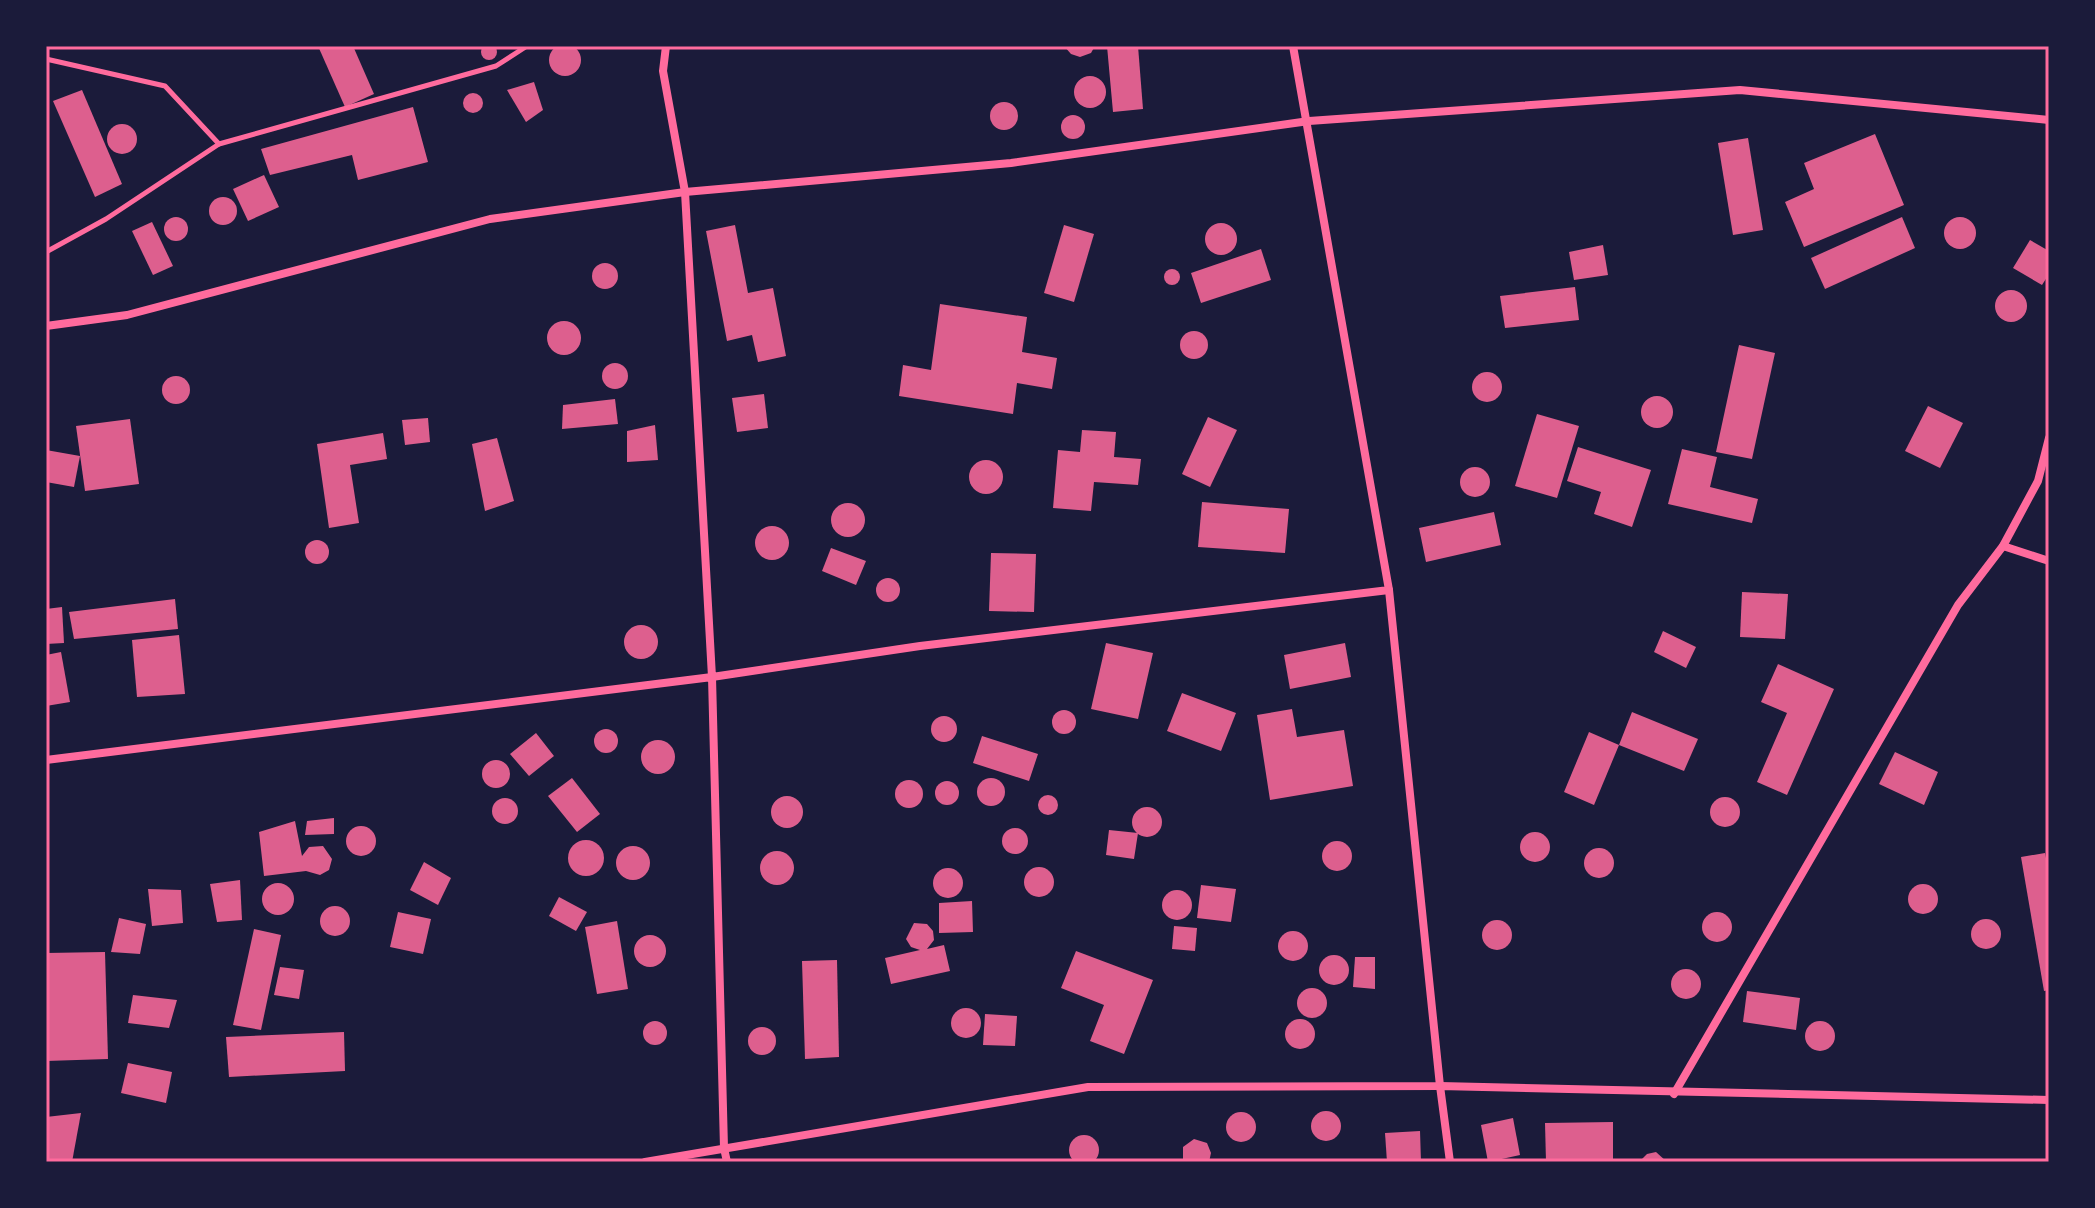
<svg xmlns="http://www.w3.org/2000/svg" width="2095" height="1208" font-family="'Alegreya Sans',sans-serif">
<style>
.building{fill:#dd5f8e}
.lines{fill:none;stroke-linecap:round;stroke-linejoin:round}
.path{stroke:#ff6b9d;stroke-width:5}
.minor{stroke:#ff6b9d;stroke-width:8}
.neatline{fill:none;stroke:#ff6b9d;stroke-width:3}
</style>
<rect width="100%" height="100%" fill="#1b1b3a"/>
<g class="building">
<circle cx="489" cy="52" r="8"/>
<circle cx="565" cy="60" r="16"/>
<polygon points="318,46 353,46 374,94 345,107"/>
<polygon points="1064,46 1095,46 1091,53 1080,57 1071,54"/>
<polygon points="1107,46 1138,46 1143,109 1113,112"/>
<circle cx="1090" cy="92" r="16"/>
<polygon points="534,82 543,110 526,122 507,90"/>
<polygon points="82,90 122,184 95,197 53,101"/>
<circle cx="473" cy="103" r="10"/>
<circle cx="1004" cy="116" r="14"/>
<polygon points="413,107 428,162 358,180 352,155 270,175 261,149"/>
<circle cx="1073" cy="127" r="12"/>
<circle cx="122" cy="139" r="15"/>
<polygon points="1875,134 1904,205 1804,247 1785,202 1814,189 1804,163"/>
<polygon points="1748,138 1763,230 1733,235 1718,143"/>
<polygon points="264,175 279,207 248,221 233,189"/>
<circle cx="223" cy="211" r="14"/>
<circle cx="1960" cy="233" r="16"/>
<polygon points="1902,217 1915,248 1825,289 1811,258"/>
<circle cx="176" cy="229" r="12"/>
<polygon points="152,222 173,266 153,275 132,231"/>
<circle cx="1221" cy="239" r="16"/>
<polygon points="735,225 748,293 773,288 786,356 758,362 752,335 727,341 706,231"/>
<polygon points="1064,225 1094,234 1074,302 1044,293"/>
<polygon points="2030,240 2049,251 2049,274 2042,285 2013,268"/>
<polygon points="1603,245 1608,275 1574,280 1569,252"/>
<polygon points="1261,249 1271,280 1201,303 1191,273"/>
<circle cx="605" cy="276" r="13"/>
<circle cx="1172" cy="277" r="8"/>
<polygon points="1575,287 1579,320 1505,328 1500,296"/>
<circle cx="2011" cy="306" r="16"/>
<polygon points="940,304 1027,317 1022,352 1057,358 1052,389 1017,383 1013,414 899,396 903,365 931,370"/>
<circle cx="564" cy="338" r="17"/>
<circle cx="1194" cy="345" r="14"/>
<polygon points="1739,345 1775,353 1752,459 1716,452"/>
<circle cx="615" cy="376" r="13"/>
<circle cx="1487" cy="387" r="15"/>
<circle cx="176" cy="390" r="14"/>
<polygon points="764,394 768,428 737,432 732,398"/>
<circle cx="1657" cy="412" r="16"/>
<polygon points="615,399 618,424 562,429 563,405"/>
<polygon points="1928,406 1963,423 1940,468 1905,451"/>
<polygon points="1537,414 1579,426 1557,498 1515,486"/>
<polygon points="1208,417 1237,430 1210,487 1182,474"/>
<polygon points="428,418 430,442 405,445 402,420"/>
<polygon points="130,419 139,484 85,491 76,426"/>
<polygon points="655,425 658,460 627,462 627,431"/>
<polygon points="1082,430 1116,432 1114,457 1141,459 1138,485 1094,482 1091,511 1053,508 1058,450 1080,452"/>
<polygon points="383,433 387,459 350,465 359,523 329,528 317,444"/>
<polygon points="497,438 514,501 485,511 472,444"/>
<polygon points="1578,447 1651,470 1632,527 1594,514 1601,492 1567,481"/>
<polygon points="1682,449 1717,457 1710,487 1758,499 1752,523 1668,504"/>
<polygon points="46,450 80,456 74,487 46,482"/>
<circle cx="986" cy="477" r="17"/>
<circle cx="1475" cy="482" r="15"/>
<polygon points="1202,502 1289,509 1285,553 1198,547"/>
<circle cx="848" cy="520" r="17"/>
<polygon points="1494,512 1501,545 1426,562 1419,528"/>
<circle cx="772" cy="543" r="17"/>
<circle cx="317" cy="552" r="12"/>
<polygon points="831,548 866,561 856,585 822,571"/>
<polygon points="991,553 1036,554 1034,612 989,611"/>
<circle cx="888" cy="590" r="12"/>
<polygon points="1742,592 1788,594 1785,639 1740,637"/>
<polygon points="175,599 178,629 74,639 69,612"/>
<polygon points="62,607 64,643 46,644 46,609"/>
<circle cx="641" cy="642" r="17"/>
<polygon points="1663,631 1696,647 1686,668 1654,652"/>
<polygon points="179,635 185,694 137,697 132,640"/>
<polygon points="1106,643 1153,653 1138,719 1091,709"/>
<polygon points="1345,643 1351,677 1290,689 1284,655"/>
<polygon points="61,652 70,702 46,706 46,655"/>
<polygon points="1778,664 1834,689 1787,795 1757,782 1787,713 1761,702"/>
<polygon points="1182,693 1236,713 1221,751 1167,731"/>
<polygon points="1292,709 1297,737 1344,730 1353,786 1270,800 1257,715"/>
<circle cx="1064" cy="722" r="12"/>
<polygon points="1632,712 1698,739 1684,771 1619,745"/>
<circle cx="944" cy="729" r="13"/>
<circle cx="606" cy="741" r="12"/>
<polygon points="1589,732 1619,745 1594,805 1564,792"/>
<polygon points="536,733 554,756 529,776 510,754"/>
<polygon points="982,736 1038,754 1029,781 973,763"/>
<circle cx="658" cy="757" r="17"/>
<polygon points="1895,752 1938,772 1924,805 1879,784"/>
<circle cx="496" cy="774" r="14"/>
<circle cx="991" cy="792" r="14"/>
<polygon points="572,778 600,814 577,832 548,796"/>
<circle cx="909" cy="794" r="14"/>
<circle cx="947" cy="793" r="12"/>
<circle cx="1048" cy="805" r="10"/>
<circle cx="787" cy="812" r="16"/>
<circle cx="1725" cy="812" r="15"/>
<circle cx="505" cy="811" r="13"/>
<circle cx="1147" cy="822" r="15"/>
<polygon points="334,818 334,834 305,835 307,821"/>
<polygon points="295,821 302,856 309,847 323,846 332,859 329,870 320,875 306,871 264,876 259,832"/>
<circle cx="361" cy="841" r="15"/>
<circle cx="1015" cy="841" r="13"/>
<polygon points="1109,830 1138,833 1134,859 1106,855"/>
<circle cx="1535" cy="847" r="15"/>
<circle cx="586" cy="858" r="18"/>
<circle cx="1337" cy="856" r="15"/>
<circle cx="633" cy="863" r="17"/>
<circle cx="1599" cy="863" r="15"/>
<circle cx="777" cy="868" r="17"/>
<polygon points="2045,853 2049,875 2049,990 2044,991 2021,857"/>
<polygon points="424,862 451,878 438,905 410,890"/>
<circle cx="1039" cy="882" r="15"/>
<circle cx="948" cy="883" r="15"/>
<polygon points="240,880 242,920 217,922 210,884"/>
<circle cx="278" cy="899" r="16"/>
<circle cx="1923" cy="899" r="15"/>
<polygon points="1201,885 1236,889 1231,922 1197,918"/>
<polygon points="148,889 181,890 183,923 152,926"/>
<circle cx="1177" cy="905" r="15"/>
<polygon points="559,897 587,912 576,931 549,916"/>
<polygon points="972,901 973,932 939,933 939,903"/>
<circle cx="335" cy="921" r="15"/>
<polygon points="398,912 431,919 423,954 390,947"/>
<circle cx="1717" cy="927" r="15"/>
<polygon points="119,918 146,924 140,954 111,952"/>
<circle cx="1986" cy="934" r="15"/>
<circle cx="1497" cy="935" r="15"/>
<polygon points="617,921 628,989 597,994 585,927"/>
<polygon points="914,923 927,924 933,931 934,940 927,949 944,945 950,971 891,984 885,958 920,950 911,947 906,939"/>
<polygon points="1174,926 1197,928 1195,951 1172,949"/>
<polygon points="254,929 281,935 261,1030 233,1025"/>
<circle cx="1293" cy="946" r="15"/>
<circle cx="650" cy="951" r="16"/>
<polygon points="1076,951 1153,980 1124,1054 1090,1041 1104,1005 1061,988"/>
<polygon points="105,952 108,1059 46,1061 46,953"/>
<circle cx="1334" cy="970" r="15"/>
<polygon points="1355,957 1375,957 1375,989 1353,987"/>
<polygon points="837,960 839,1057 805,1059 802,961"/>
<polygon points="280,967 304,970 299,999 274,995"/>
<circle cx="1686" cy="984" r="15"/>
<circle cx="1312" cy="1003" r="15"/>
<polygon points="1747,991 1800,998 1796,1030 1743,1022"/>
<polygon points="133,995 177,1000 169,1028 128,1023"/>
<circle cx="966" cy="1023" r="15"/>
<polygon points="985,1014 1017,1016 1015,1046 983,1045"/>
<circle cx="1300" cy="1034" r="15"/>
<circle cx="655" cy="1033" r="12"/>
<circle cx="1820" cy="1036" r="15"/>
<circle cx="762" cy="1041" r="14"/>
<polygon points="344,1032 345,1071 229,1077 226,1037"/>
<polygon points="128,1063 172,1072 166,1103 121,1093"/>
<circle cx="1326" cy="1126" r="15"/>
<circle cx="1241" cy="1127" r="15"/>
<polygon points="81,1113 72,1162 46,1162 46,1117"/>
<polygon points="1513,1118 1520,1155 1488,1162 1481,1125"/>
<polygon points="1613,1122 1613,1162 1546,1162 1545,1123"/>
<polygon points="1420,1131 1421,1162 1387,1162 1385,1133"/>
<circle cx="1084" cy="1150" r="15"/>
<polygon points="1194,1139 1207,1143 1211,1153 1209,1162 1183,1162 1183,1147"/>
<polygon points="1656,1152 1667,1162 1639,1162 1647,1154"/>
</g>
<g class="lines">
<g class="path">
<polyline points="46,59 165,86 219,144"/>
<polyline points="46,252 106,219 219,144 496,66 527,46"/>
</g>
<g class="minor">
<polyline points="666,46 663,71 685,192 712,677 920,646 1389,590 1293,46"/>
<polyline points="46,326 127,315 490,219 685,192 1011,163 1309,121 1740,90 2049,120"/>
<polyline points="2003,546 2049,561"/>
<polyline points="46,760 712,677 724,1148 727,1162"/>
<polyline points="1674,1094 1958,605 2003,546 2038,481 2049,438"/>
<polyline points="645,1162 1088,1087 1440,1086 1389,590"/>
<polyline points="1450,1162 1440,1086 2049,1100"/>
</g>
</g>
<rect width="2095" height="1208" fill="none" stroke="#1b1b3a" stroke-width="96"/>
<rect x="48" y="48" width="1999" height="1112" class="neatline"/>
</svg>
